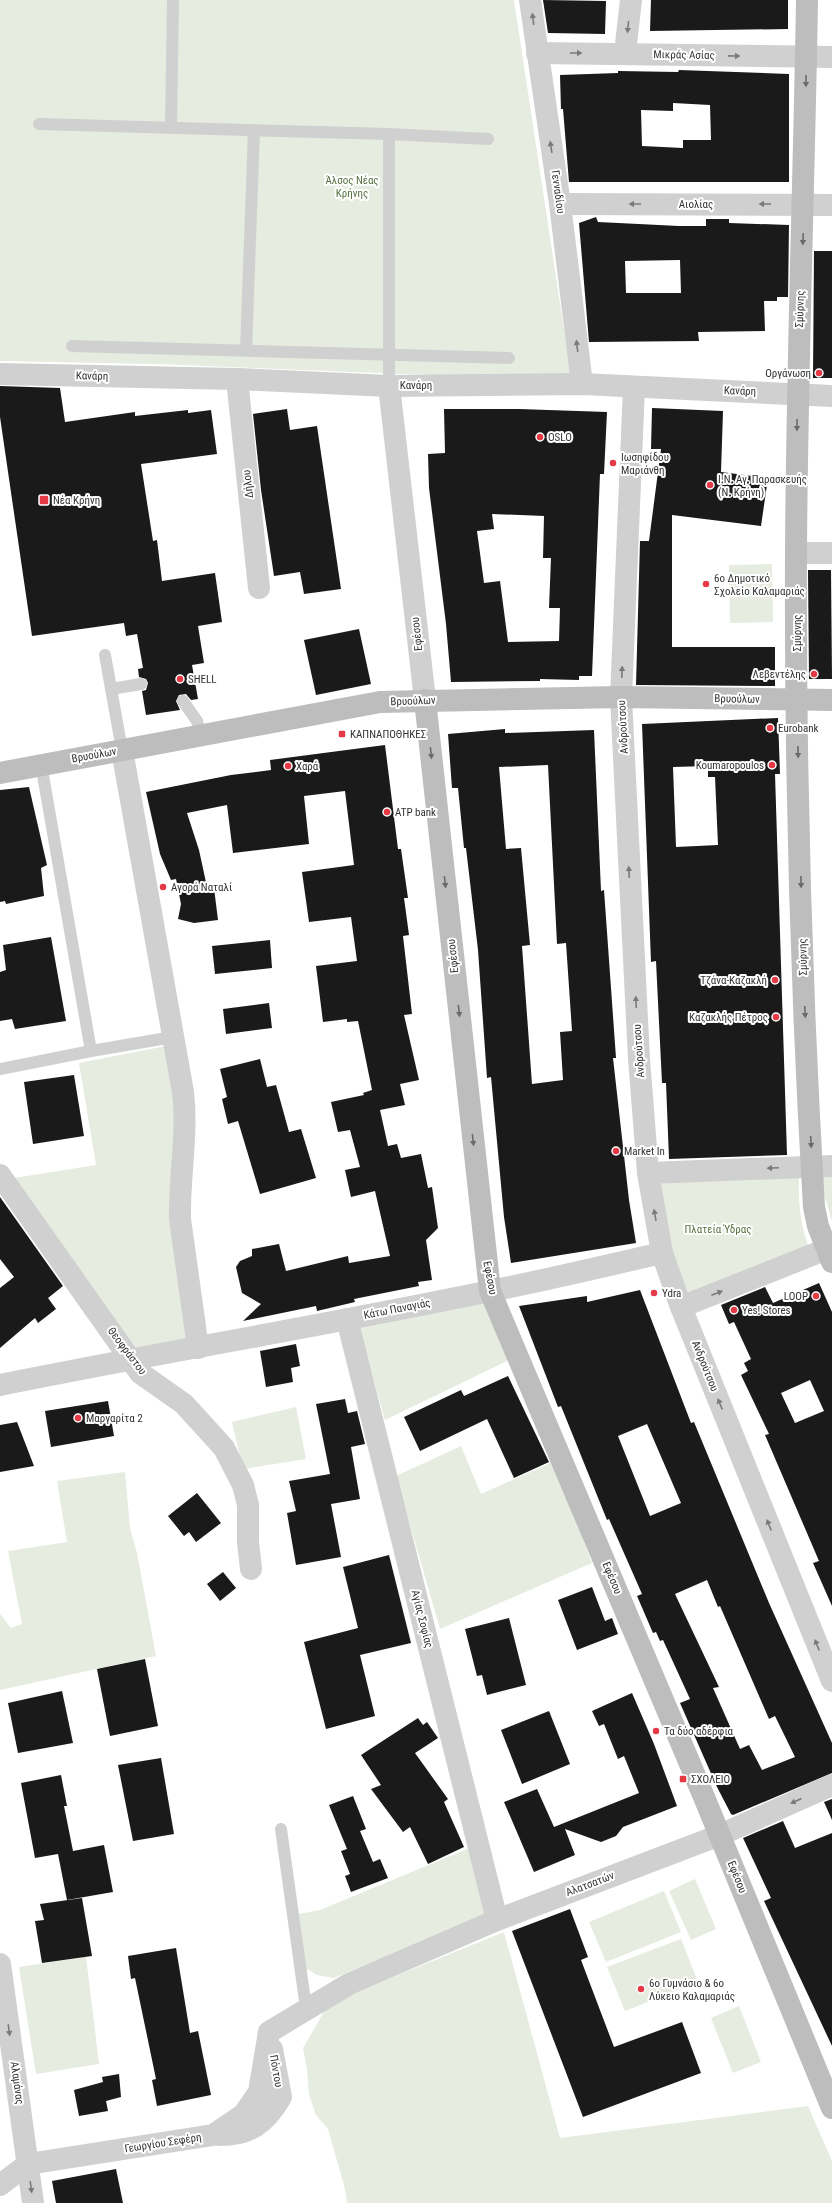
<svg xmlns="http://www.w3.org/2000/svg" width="832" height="2203" font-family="'Roboto Condensed',sans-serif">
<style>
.green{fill:#e6ecdf}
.building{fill:#1a1a1a;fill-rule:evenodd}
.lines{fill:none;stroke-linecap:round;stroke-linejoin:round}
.lane{stroke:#d0d0d0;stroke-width:12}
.street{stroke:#d0d0d0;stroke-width:22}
.secondary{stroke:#bdbdbd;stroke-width:22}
.oneway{fill:#7a7a7a}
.oneway2{fill:#6a6a6a}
.poi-dot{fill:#e63946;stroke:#fff;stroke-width:1.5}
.labels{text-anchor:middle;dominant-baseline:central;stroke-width:4;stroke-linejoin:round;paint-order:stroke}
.street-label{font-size:11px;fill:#333;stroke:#fff}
.park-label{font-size:11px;fill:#56703f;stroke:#fff}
.poi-label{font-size:11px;fill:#333;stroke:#fff;text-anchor:start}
</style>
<rect width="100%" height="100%" fill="#fff"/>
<g class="green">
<polygon points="0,0 514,0 571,376 454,376 154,364 0,361"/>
<polygon points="772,564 773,622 730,623 729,565"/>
<polygon points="166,1046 177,1112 191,1344 134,1353 14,1178 96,1165 79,1063"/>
<path d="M 799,1175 C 798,1202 800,1225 810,1250 L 687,1295 L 673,1260 L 658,1179 Z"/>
<polygon points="822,1175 832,1175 832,1222 824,1193"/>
<polygon points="486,1302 509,1360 385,1420 359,1328"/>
<polygon points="296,1407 306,1459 243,1469 232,1422"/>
<polygon points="461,1446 481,1494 553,1462 592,1563 440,1629 396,1476"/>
<polygon points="125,1472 130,1528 137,1553 156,1656 0,1690 0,1614 11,1628 22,1624 8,1551 67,1542 57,1481"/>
<polygon points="472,1847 487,1915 334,1978 317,1975 304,1967 299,1914 320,1910"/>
<polygon points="695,1879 716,1929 691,1940 669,1891"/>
<polygon points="664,1891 681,1932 606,1962 589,1922"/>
<polygon points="504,1932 560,2138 808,2106 832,2161 832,2203 347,2203 345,2189 328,2129 316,2115 309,2095 307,2069 303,2048 329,2003"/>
<polygon points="681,1939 698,1982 625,2011 607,1967"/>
<polygon points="86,1957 99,2064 36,2074 19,1967"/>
<polygon points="739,2006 761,2062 733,2073 711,2018"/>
</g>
<g class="building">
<polygon points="543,0 606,1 605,34 548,33"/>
<polygon points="651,0 788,0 788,29 650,31"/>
<path d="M 679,70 L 789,74 L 789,182 L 569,182 L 563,109 L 561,109 L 560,75 L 618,73 L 618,71 L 678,72 ZM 673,103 L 710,105 L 711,140 L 683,140 L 683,148 L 642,146 L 641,110 L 673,111 Z"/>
<path d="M 596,217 L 598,222 L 679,226 L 706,226 L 706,219 L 729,219 L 729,223 L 789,225 L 788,297 L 777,297 L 777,301 L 764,301 L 765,331 L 698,332 L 699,341 L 589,342 L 579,223 ZM 680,260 L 681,293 L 626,293 L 625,261 Z"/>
<polygon points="814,251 832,251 832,378 813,378"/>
<polygon points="0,386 60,388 65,422 135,412 135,416 188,410 188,413 211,410 217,454 141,464 153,541 157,540 162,581 215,573 222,622 198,626 204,663 192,665 198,699 191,700 186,694 179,695 176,701 180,710 146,715 142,691 146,690 148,683 146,679 139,677 138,669 143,668 137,634 126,636 124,623 32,636 0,417"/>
<polygon points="652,408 723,411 721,472 768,478 761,526 672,515 672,647 775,647 775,686 636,685 640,541 649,541 661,449 651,449"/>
<polygon points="287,409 290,430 317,426 341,589 304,594 300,572 274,576 261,490 253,414"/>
<path d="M 444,409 L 519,409 L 607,412 L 604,474 L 600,474 L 592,676 L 579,676 L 579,680 L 540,679 L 540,681 L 451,682 L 446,624 L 429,488 L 428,454 L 445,453 ZM 492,514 L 544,516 L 543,558 L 551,558 L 549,608 L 560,608 L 559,641 L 508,642 L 500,581 L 484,583 L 477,531 L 494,529 Z"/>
<polygon points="808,570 831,570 832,679 809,679"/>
<polygon points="359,629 371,684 316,695 304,640"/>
<path d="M 778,718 L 780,774 L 775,774 L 787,1155 L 669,1159 L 666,1083 L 662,1083 L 656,961 L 651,962 L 642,724 ZM 708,766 L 708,777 L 715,777 L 718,845 L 676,847 L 673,767 Z"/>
<path d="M 505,729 L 505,733 L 594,730 L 601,891 L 604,890 L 616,1058 L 613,1058 L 629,1200 L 636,1243 L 511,1263 L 504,1217 L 491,1077 L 487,1078 L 478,950 L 466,848 L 464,848 L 458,788 L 452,788 L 448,734 ZM 548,765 L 557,944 L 566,943 L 572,1031 L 560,1032 L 563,1080 L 532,1084 L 522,946 L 530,945 L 521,848 L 506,849 L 499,767 Z"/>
<polygon points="385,745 398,849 401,849 408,898 404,898 409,935 403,936 412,1014 404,1015 419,1080 400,1084 405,1105 380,1110 388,1146 397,1144 401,1158 421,1154 428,1188 432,1187 438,1228 426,1240 432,1280 418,1282 419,1286 354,1299 355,1302 317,1311 316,1306 243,1321 261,1304 242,1293 236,1267 240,1261 252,1256 252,1249 279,1244 286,1271 348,1256 349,1263 390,1256 375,1191 351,1197 345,1170 360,1167 350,1130 338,1132 331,1102 364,1095 363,1093 372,1090 358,1021 347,1022 347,1019 323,1022 316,966 357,961 351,917 309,922 302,872 354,865 345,791 304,796 309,844 233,853 227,805 187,813 199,850 207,887 214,888 218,920 194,923 178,919 181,904 176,879 171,880 160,854 146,792 231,775 271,770 270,760"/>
<polygon points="29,787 47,865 41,868 44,896 6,904 5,901 0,902 0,790"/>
<polygon points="51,937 66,1021 15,1029 12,1019 0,1021 0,972 6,970 3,945"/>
<polygon points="270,940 272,968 215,974 212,946"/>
<polygon points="269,1003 272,1028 226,1034 223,1009"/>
<polygon points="260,1059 267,1087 276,1085 289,1132 301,1129 316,1178 260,1194 238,1121 228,1124 222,1099 227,1097 220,1069"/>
<polygon points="74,1075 84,1136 33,1144 24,1082"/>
<polygon points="0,1197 63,1286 48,1298 56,1309 38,1323 35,1318 0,1348 0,1288 14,1277 0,1259"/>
<path d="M 819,1283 L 832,1312 L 832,1606 L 813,1563 L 819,1561 L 765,1435 L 769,1434 L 741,1375 L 748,1371 L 744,1363 L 751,1359 L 734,1322 L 729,1324 L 721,1305 L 765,1287 L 773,1303 ZM 810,1380 L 824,1411 L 795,1423 L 781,1393 Z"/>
<path d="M 640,1290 L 691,1423 L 694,1422 L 769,1603 L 832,1743 L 832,1773 L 733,1815 L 731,1814 L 717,1787 L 680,1703 L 690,1699 L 663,1640 L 660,1641 L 656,1632 L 653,1633 L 637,1596 L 642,1594 L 609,1519 L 607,1520 L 561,1406 L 558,1407 L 519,1306 L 587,1296 L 587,1302 ZM 647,1424 L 681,1503 L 650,1516 L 618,1436 ZM 707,1580 L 718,1607 L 720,1606 L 769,1719 L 775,1716 L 795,1757 L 762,1770 L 749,1745 L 740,1749 L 713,1688 L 719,1687 L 675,1594 Z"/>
<polygon points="296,1344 300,1366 291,1368 293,1382 266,1387 260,1351"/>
<polygon points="508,1376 549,1462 514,1478 487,1419 420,1451 404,1417 461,1390 464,1396"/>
<polygon points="345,1399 348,1413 357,1411 365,1444 351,1447 360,1499 331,1504 341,1557 296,1565 287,1513 296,1511 289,1481 330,1474 316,1404"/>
<polygon points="108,1401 114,1436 51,1447 45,1411"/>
<polygon points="17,1422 34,1466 0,1472 0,1425"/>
<polygon points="197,1493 221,1523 196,1542 189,1532 184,1536 168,1516"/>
<polygon points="389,1555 411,1643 360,1655 375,1716 326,1729 304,1642 358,1628 343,1567"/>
<polygon points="223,1572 236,1588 220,1601 207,1584"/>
<polygon points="592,1587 605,1621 612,1618 618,1634 577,1650 558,1600"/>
<polygon points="509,1618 526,1685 487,1695 482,1675 477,1676 465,1629"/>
<polygon points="145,1659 158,1726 110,1736 97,1669"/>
<polygon points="62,1691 73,1743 18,1753 8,1703"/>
<polygon points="632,1693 654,1744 677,1806 623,1827 616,1836 601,1842 565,1829 575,1855 534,1872 504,1802 537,1789 554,1827 639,1793 624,1756 618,1759 604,1724 599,1726 592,1711"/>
<polygon points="549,1711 570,1764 522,1784 501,1730"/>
<polygon points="418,1718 423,1725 427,1722 438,1738 415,1753 448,1799 444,1802 464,1847 428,1864 410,1827 403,1832 371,1789 381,1785 361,1755"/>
<polygon points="161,1758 174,1834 133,1841 118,1765"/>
<polygon points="61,1775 67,1806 64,1806 73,1851 104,1845 113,1892 67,1900 58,1854 35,1858 21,1783"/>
<polygon points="353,1796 366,1829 360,1831 373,1862 380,1859 388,1878 351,1892 345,1876 350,1874 341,1851 347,1849 329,1805"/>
<polygon points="832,1799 832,1820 824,1802"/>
<polygon points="783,1821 795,1848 832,1833 832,2046 764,1901 771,1898 743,1838"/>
<polygon points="82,1898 92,1956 42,1963 35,1921 44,1920 40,1904"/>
<polygon points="570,1909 588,1957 581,1960 614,2047 682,2022 701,2073 583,2117 512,1931"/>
<polygon points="176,1948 190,2033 198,2031 211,2095 157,2106 152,2080 156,2079 135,1978 131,1979 128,1956"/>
<polygon points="119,2074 121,2097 106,2101 108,2111 79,2116 74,2090 103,2082 102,2077"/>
<polygon points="116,2169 123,2203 56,2203 52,2181"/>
</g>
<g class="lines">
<g class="lane">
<polyline points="39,124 389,134 488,139"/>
<polyline points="171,127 173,0"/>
<polyline points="72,346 509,358"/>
<polyline points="246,350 254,130"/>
<polyline points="389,386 389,134"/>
<polyline points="105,655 122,750"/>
<polyline points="111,689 141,684"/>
<polyline points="183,701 197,721 201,737"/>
<polyline points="41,764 91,1051 173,1037"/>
<polyline points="0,1069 91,1051"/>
<polyline points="281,1829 306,2008"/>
</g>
<g class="street">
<polyline points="530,0 560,204 582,384"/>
<polyline points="537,53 832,57"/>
<polyline points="625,53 631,0"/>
<polyline points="560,204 832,205"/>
<polyline points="0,374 237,379 389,386 582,384 832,396"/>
<polyline points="237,379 259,588"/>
<polyline points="389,386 425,700"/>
<polyline points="634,387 621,697 639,1059 648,1173 662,1253 681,1307 832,1681"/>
<polyline points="796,553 832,553"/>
<path d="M 122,750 L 183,1092 C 188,1134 179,1177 180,1219 L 198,1348"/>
<polyline points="648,1173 832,1166"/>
<polyline points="0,1175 140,1373 184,1404 224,1448 243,1485 248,1505 248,1542 251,1569"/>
<polyline points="681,1307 832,1247"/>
<polyline points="347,1319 497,1920"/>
<path d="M 0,1385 C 163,1352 327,1325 490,1291 C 547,1280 604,1266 662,1253"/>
<polyline points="0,1964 33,2203"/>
<path d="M 220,2135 C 250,2135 266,2123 281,2097 L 272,2049"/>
<polyline points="0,2185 28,2164 213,2135 244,2114 259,2092 269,2032 349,1984 497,1920 720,1835 832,1785"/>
</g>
<g class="secondary">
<path d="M 807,0 C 804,184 797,368 796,552 C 795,770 801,989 814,1207 L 818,1226 L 832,1262"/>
<polyline points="425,700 490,1291 704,1797 832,2108"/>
<polyline points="0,773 380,702 621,697 832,700"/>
</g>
</g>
<defs><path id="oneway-solid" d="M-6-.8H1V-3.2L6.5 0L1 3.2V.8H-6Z"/></defs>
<g class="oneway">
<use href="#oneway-solid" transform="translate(533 19) rotate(-97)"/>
<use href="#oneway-solid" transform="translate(628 27) rotate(96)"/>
<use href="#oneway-solid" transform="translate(576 53)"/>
<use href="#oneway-solid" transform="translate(734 56) rotate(1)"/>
<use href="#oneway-solid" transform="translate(551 147) rotate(-99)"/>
<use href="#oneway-solid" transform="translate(635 204) rotate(-180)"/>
<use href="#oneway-solid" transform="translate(765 204) rotate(-180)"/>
<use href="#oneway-solid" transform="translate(577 346) rotate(-97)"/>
<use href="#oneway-solid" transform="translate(622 672) rotate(-88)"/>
<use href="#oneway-solid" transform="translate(629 872) rotate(-93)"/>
<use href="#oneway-solid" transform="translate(636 1002) rotate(-93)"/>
<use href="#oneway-solid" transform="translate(773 1168) rotate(177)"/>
<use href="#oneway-solid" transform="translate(655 1215) rotate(-100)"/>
<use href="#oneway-solid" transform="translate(717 1293) rotate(-21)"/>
<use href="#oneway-solid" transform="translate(720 1404) rotate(-112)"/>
<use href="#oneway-solid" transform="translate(769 1525) rotate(-112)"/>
<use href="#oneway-solid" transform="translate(817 1645) rotate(-112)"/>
<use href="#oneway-solid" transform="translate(796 1801) rotate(156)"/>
<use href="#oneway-solid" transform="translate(9 2030) rotate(82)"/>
<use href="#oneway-solid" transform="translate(31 2187) rotate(82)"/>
</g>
<g class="oneway2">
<use href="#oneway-solid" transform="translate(806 81) rotate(91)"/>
<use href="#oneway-solid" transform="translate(803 239) rotate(92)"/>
<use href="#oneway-solid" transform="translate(797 425) rotate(91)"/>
<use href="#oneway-solid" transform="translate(798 752) rotate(89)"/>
<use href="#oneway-solid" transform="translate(431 753) rotate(84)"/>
<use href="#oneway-solid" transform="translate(445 882) rotate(84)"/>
<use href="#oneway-solid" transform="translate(801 882) rotate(89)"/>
<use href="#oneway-solid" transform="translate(459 1011) rotate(84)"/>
<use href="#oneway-solid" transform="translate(805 1012) rotate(87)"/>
<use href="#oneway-solid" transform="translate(473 1140) rotate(84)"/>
<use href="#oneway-solid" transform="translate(811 1142) rotate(87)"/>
</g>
<g class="poi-dot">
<circle cx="819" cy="373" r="4"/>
<circle cx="540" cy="437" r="4"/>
<circle cx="613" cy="463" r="4"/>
<circle cx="710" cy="485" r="4"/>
<rect x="39" y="495" width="10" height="10" rx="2"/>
<circle cx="706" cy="584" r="4"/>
<circle cx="814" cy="674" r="4"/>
<circle cx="180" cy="679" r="4"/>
<circle cx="770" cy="728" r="4"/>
<rect x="338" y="730" width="8" height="8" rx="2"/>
<circle cx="772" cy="765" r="4"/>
<circle cx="288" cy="766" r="4"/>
<circle cx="387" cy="812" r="4"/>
<circle cx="163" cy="887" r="4"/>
<circle cx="775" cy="980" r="4"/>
<circle cx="776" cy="1017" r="4"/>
<circle cx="616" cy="1151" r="4"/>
<circle cx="654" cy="1293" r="4"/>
<circle cx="816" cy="1296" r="4"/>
<circle cx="734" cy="1310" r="4"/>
<circle cx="78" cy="1418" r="4"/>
<circle cx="656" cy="1731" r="4"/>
<rect x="679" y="1775" width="8" height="8" rx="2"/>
<circle cx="641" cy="1989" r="4"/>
</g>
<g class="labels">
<g class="street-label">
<text transform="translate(684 55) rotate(1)">Μικράς Ασίας</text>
<text transform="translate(558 192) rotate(82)">Γενναδίου</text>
<text x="696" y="204">Αιολίας</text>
<text transform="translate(800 309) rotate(-88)">Σμύρνης</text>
<text transform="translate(92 376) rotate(1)">Κανάρη</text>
<text x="416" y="385">Κανάρη</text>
<text transform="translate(740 391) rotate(2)">Κανάρη</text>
<text transform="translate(248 484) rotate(-96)">Δήλου</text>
<text transform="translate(797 633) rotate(-90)">Σμύρνης</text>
<text transform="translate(417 634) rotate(-96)">Εφέσου</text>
<text transform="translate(737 699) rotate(1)">Βρυούλων</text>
<text transform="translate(413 701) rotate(-2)">Βρυούλων</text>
<text transform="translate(623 727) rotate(-93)">Ανδρούτσου</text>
<text transform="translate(94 755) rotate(-10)">Βρυούλων</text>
<text transform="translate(453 956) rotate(-96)">Εφέσου</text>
<text transform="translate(803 957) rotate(-91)">Σμύρνης</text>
<text transform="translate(639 1051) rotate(-94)">Ανδρούτσου</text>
<text transform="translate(490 1278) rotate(79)">Εφέσου</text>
<text transform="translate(397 1309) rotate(-11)">Κάτω Παναγιάς</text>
<text transform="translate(127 1351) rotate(53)">Θεοφράστου</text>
<text transform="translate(705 1366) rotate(68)">Ανδρούτσου</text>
<text transform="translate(612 1578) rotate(67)">Εφέσου</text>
<text transform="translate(422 1619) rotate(76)">Αγίας Σοφίας</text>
<text transform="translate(737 1877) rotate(68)">Εφέσου</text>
<text transform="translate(590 1884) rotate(-21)">Αλατσατών</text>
<text transform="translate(276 2071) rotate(80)">Πόντου</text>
<text transform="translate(17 2083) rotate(82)">Αλαμάνας</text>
<text transform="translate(163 2143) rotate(-9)">Γεωργίου Σεφέρη</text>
</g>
<g class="park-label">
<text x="352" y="180">Άλσος Νέας<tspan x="352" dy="13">Κρήνης</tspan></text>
<text x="718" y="1229">Πλατεία Ύδρας</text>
</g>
<g class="poi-label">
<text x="811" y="373" text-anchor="end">Οργάνωση</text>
<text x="548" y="437">OSLO</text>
<text x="621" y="457">Ιωσηφίδου<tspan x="621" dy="13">Μαριάνθη</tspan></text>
<text x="718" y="479">Ι.Ν. Αγ. Παρασκευής<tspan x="718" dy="13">(Ν. Κρήνη)</tspan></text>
<text x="53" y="500">Νέα Κρήνη</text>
<text x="714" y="578">6ο Δημοτικό<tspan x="714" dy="13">Σχολείο Καλαμαριάς</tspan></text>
<text x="806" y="674" text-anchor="end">Λεβεντέλης</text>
<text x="188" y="679">SHELL</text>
<text x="778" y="728">Eurobank</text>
<text x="350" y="734">ΚΑΠΝΑΠΟΘΗΚΕΣ</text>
<text x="764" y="765" text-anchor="end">Koumaropoulos</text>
<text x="296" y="766">Χαρά</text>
<text x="395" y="812">ATP bank</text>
<text x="171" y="887">Αγορά Ναταλί</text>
<text x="767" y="980" text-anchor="end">Τζάνα-Καζακλή</text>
<text x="768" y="1017" text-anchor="end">Καζακλής Πέτρος</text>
<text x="624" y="1151">Market In</text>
<text x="662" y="1293">Ydra</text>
<text x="808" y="1296" text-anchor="end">LOOP</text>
<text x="742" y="1310">Yes! Stores</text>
<text x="86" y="1418">Μαργαρίτα 2</text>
<text x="664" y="1731">Τα δύο αδέρφια</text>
<text x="691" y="1779">ΣΧΟΛΕΙΟ</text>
<text x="649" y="1983">6ο Γυμνάσιο &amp; 6ο<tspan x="649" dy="13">Λύκειο Καλαμαριάς</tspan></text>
</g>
</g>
</svg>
